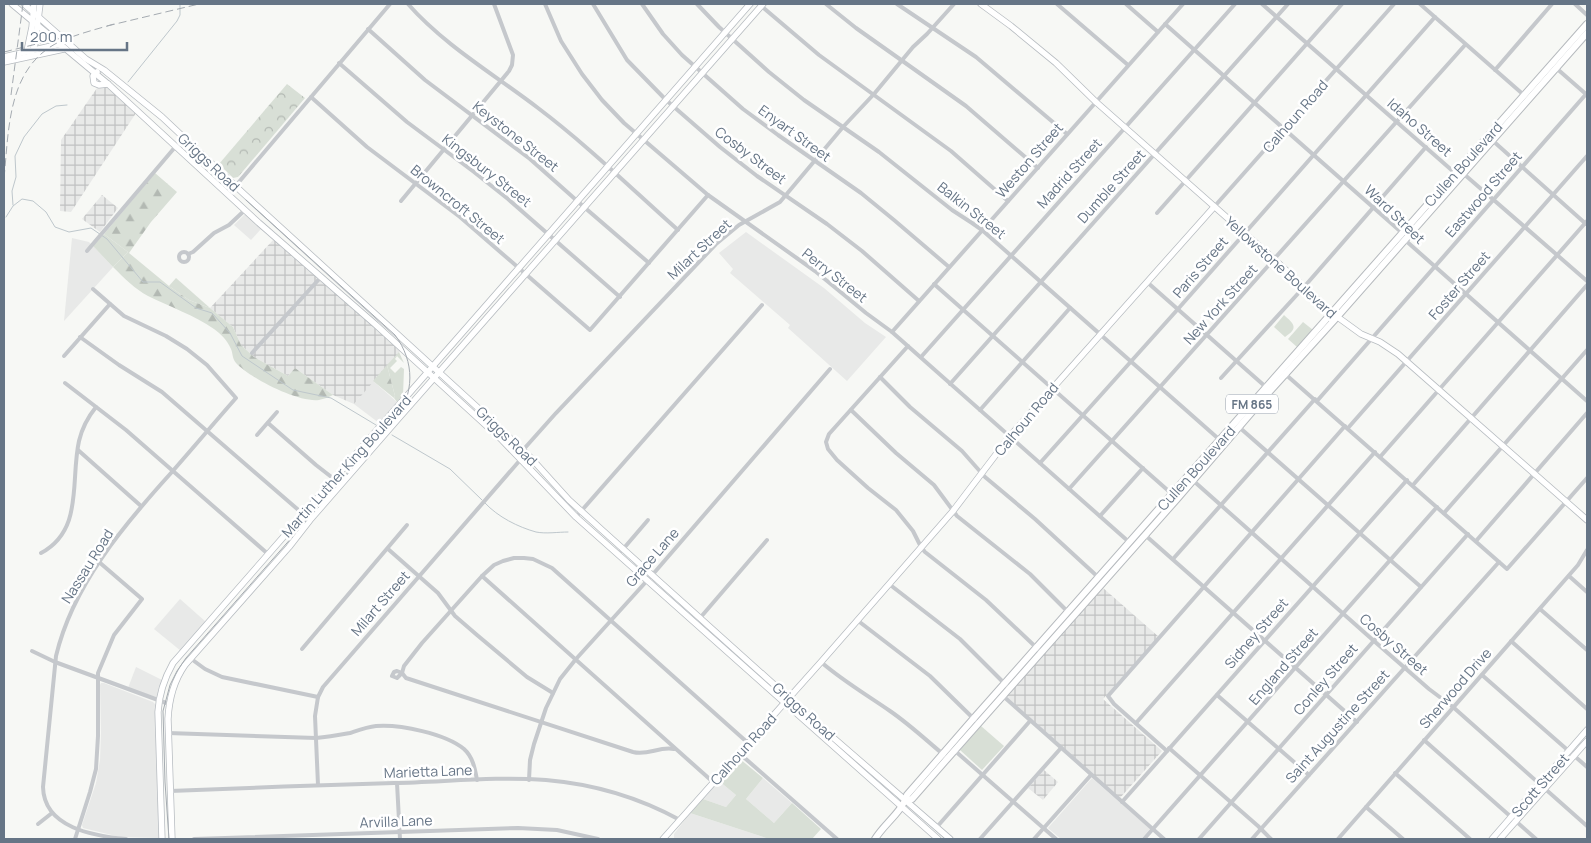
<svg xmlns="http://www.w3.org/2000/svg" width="1591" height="843" font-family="Manrope,sans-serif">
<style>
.built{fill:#e8e9e8}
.industrial{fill:url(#industrial-grid)}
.grass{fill:#d8dfd6}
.forest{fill:url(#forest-firs)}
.park{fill:url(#park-crowns)}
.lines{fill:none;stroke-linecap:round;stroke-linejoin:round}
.stream{stroke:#bec7cc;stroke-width:1}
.secondary-casing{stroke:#b7bcc1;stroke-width:7}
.primary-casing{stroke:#b6babe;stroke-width:8}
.street{stroke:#c5c8cc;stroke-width:4}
.secondary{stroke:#fff;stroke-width:5.5}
.primary{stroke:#fff;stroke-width:6}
.tram{stroke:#a5abb1;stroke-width:1}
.rail{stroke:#a5abb1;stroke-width:1;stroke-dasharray:8 4;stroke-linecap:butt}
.labels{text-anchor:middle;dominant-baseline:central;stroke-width:5;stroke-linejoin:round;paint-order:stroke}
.shield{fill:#fff;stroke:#949eaa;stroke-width:1}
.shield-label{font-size:12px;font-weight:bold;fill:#667586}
.street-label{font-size:14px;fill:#667586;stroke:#fff}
</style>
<defs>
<pattern id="industrial-grid" width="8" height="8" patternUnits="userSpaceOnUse" patternTransform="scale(1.25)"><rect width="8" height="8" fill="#e8e9e8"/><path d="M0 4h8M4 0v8" fill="none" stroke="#c0c1c2"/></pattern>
<pattern id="forest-firs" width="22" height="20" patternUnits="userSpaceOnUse" patternTransform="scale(1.25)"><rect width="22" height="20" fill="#d8dfd6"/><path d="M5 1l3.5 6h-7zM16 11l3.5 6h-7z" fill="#b3b9b3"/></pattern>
<pattern id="park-crowns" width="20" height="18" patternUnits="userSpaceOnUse" patternTransform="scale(1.25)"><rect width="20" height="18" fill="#d8dfd6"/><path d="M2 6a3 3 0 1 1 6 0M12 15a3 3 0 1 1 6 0" fill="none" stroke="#b3b9b3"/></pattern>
</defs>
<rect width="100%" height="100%" fill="#f7f8f5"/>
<g class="built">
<polygon points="244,215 247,215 262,228 251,240 234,225"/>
<polygon points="746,232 824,288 865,323 886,337 847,381 788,328 790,325 730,273 733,269 719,253"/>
<polygon points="72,238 89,242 113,267 64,321"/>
<polygon points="373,381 397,402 379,423 354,404"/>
<polygon points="180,599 206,622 181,651 154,629"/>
<polygon points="136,667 162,680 157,696 156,697 128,688"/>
<polygon points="101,683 104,683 153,702 156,705 159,838 120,837 83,828 82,825 96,783 100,760 101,733 100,685"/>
<polygon points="763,778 792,803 774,823 746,799"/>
<polygon points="1092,778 1150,829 1141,839 1061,839 1048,828"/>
<polygon points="719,781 736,795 726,807 703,799"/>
<polygon points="690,813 769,839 674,839 674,834"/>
</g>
<g class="industrial">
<polygon points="106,86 136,113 71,212 60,211 61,140 97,88"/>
<polygon points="102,195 118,208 100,232 82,219"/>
<polygon points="274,239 401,350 354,404 333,395 295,368 288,376 254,357 241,345 233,327 210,308"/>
<polygon points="1102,587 1159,637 1103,699 1162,751 1120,798 1005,696"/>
<polygon points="1044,770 1058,782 1043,800 1028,788"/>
</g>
<g class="grass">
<polygon points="104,234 128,252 113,267 93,246"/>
<polygon points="176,278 210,308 189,300 169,286"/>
<path d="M 1284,315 C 1294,324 1299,328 1285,337 L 1274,327 Z"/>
<polygon points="1303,322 1313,330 1297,347 1288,339"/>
<polygon points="399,352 404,363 397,356 395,359 397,361 390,368 395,373 401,367 404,369 403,395 397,402 394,398 395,396 387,365"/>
<polygon points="981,726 1004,746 982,770 960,750"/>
<polygon points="740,759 763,778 746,799 774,823 792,803 821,829 812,839 769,839 690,813 703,799 726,807 736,795 719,781"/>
</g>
<g class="forest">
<path d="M 155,173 L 177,192 L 151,222 L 129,253 L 169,286 L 189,300 L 210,308 L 233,327 L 241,345 L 254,357 L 288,376 L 295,368 L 333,395 C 329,397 324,399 319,400 C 298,403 250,378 236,363 C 232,358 233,354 231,349 C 227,340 221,334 214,329 C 194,315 170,307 148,296 C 135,289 124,278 113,267 L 128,252 L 104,234 Z"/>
<polygon points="387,365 395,396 394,398 373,381"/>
</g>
<polygon class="park" points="287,84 305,98 238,177 233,178 219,164"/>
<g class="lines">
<g class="stream">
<polyline points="128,82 177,21 180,15 180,4"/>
<polyline points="13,205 12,191 16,177 15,156 24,137 42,114 56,106 67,105"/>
<polyline points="6,217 13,206 22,199 33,201 46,212 55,227 69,232 91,228 107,239 143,282 160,282 196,308 212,313 230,333 242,356 293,390 331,398 376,425"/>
<polyline points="392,435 450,469 482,500"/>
<path d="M 485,503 C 498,517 518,527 536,532 C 546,534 558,532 568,532"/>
</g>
<g class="secondary-casing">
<g id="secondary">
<polyline points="12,4 108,84 259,223 376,325 502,440 576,517 938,839"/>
<polyline points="24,4 86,59 104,70 162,117 244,194 477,407 531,458 569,500 602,530 829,734 950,839"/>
<polyline points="981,4 1011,26 1056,63 1096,102 1275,260 1332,313 1361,334 1380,342 1398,354 1587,520"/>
<polyline points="27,51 32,27 34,4"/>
<polyline points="31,51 33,49 35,44 40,4"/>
<polyline points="4,57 60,44"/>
<polyline points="4,62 64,49"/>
<polyline points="97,72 93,76 94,83 99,85 108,84"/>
<path d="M 162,839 L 158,712 C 159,694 164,679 173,663 L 750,4"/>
<path d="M 172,839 L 168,719 C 169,699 173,682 185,665 L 289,547 L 310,520 L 398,419 L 763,4"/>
<polyline points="663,839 821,662 953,511 1010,436 1214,207"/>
<polyline points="1492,839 1587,730"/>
<polyline points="1500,839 1587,741"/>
</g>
</g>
<g class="primary-casing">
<g id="primary">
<polyline points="905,801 912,799 947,759 1177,499 1270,391 1337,317 1587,33"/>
<path d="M 875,839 C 884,824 902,812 907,795 L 974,718 L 1587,24"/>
</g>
</g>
<g class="street">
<path d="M 408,4 C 444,45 495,75 538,108 C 587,145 632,189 678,230"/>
<polyline points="545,4 561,41 582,74 602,100 624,123 708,195 815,271 866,313 892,332 1129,542"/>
<polyline points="593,4 627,60 666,100 720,147 757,176 827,224 862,251 919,301"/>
<polyline points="642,4 663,34 682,55 743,109 778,135 861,193 894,220 949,267"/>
<polyline points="697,4 719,27 769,72 804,100 879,152 952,210 972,223 982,230 1221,441"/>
<polyline points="759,4 819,55 951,151 1008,201"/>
<polyline points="826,4 856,28 966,106 1038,168"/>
<polyline points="897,4 976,57 1067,134"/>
<polyline points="1057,4 1128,65"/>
<polyline points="1126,4 1158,32"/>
<polyline points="1262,4 1455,173 1465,175 1587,281"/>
<polyline points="1420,4 1525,96"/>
<polyline points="1575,4 1587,15"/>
<polyline points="1165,24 1400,231 1405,240 1587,401"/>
<polyline points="368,29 425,80 530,159 584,207 649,263"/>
<polyline points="339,63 407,122 474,172 508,199 620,297"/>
<polyline points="1555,67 1587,95"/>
<polyline points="1495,70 1552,4"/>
<polyline points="311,97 367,147 460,217 590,330 708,195"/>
<polyline points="1492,140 1586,224"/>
<polyline points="230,197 233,189 390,4"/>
<polyline points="401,201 509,71 512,65 513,55 494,4"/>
<polyline points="1214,207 1394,4"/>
<polyline points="1157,213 1342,4"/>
<polyline points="87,251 176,146"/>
<circle cx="184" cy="257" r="5"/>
<polyline points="188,254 193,252 214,233 229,225 245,210"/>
<polyline points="1147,282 1267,388"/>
<polyline points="934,284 1172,494"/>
<path d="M 93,289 L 124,316 L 166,336 L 187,349 L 207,365 L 236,398 C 214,423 193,448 171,473 C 123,526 73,585 56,656 L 43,787 C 44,828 94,836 126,839"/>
<polyline points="892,332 1183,4"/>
<polyline points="80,337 119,365 162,392 310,520"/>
<polyline points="908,346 829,434 826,442 828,449 837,460 868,488 896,510 913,531 921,547 925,552 986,600 1041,652"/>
<polyline points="252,353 321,277"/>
<polyline points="64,356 110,304"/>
<polyline points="921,357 1235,4"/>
<polyline points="1284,373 1507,569 1587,478"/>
<polyline points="880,377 910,407 962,451 985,477 1035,519 1098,577"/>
<polyline points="1221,378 1304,287 1426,147"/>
<polyline points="65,383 126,430 268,554"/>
<polyline points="950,384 1288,4"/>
<polyline points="1317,401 1587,93"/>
<polyline points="851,410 896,453 934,485 957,516 1030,574 1068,612"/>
<polyline points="980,410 1070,308"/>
<polyline points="268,423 316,465 334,479"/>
<polyline points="1239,427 1421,587"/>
<polyline points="1348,428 1587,156"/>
<polyline points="257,435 277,412"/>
<polyline points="78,450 141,506"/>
<polyline points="523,450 556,413 716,244 739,225 780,202 843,127 874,94 913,47 927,34 954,4"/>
<polyline points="1380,457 1587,221"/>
<polyline points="1040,463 1178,309 1435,17"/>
<polyline points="1188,476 1374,641 1429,689 1453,707 1587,826"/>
<polyline points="1413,485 1587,285"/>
<polyline points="1069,489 1465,45"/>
<polyline points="1444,513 1587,350"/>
<polyline points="1100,516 1143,468"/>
<polyline points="576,517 762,305"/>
<polyline points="1145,535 1357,722"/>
<polyline points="1476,541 1587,413"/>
<polyline points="388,549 438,593 455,616 477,635 527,677 553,693"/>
<path d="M 41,553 C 84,530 70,481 79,441 C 82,428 88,417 96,407"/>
<polyline points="618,555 648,520"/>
<polyline points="1173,559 1315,399"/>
<polyline points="482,576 713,782"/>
<polyline points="1569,576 1587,592"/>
<polyline points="889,584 960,639 1009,688"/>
<polyline points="1540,609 1587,650"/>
<polyline points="700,618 767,540"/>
<polyline points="857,620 930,676 975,720"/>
<polyline points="1511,641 1587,709"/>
<polyline points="302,649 407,525"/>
<polyline points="32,651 55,662 169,704"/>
<polyline points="190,658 205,669 222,677 318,697"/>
<path d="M 821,662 C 843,681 867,695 890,711 C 909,724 926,740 944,755"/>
<polyline points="402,673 397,671 394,672 392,676 397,678 402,673 404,666 422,643 482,576 494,565 503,561 514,558 524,558 533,559 552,568 748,743"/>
<path d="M 402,673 L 406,678 L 633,752 C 648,756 659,746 674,749"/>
<polyline points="1482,675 1587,767"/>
<polyline points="1217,695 1309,775"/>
<polyline points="1003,696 1164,839"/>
<polyline points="1136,723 1375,452"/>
<path d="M 168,733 L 316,738 C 328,737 339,735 350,733 C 359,730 367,727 376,726 C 400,724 446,734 464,749 C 473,757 475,769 477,780"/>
<polyline points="1424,740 1536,839"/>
<polyline points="1169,748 1258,826 1271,839"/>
<polyline points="954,750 1056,839"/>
<polyline points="1167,751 1114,704 1108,696 1345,426"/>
<polyline points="739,753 837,839"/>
<polyline points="1395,773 1470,839"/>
<polyline points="529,780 530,760 534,744 546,708 560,679 576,659 654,573 830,369"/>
<polyline points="397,783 400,839"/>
<polyline points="318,785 315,716 318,697 323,687 521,459"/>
<path d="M 170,791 C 245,788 319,785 394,783 C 444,782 497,776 546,780 C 593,784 638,797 680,820"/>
<polyline points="1122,802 1407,480"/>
<polyline points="1366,807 1403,839"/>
<polyline points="38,824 52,813"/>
<polyline points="936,828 1030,721"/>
<polyline points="75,839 90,792 96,769 98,736 98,673 114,635 142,599 99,562"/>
<polyline points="194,839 518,828 557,830 598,839"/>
<polyline points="980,839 1061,748"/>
<polyline points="1034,839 1091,775"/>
<polyline points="1144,839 1437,507"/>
<polyline points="1199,839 1468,534"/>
<polyline points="1252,839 1499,562"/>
<polyline points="1338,839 1578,565 1587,550"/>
</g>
<use href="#secondary" class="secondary"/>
<use href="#primary" class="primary"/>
<path class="tram" d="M 169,839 L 165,782 L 163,711 L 170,685 L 177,671 L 186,658 L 394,421 C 415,394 415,362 395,335 L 246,200"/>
<g class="rail">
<polyline points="107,26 199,4"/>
<polyline points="4,52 61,38"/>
<polyline points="11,95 23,4"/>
<path d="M 4,178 C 9,131 7,71 55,44 C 73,35 94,30 114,24"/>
</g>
</g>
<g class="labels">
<rect class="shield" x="1226" y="394.5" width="52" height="19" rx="4"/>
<g class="shield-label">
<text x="1252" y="404">FM 865</text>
</g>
<g class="street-label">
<text transform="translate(1295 116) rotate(-49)">Calhoun Road</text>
<text transform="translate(1420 127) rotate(41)">Idaho Street</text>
<text transform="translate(795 133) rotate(36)">Enyart Street</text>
<text transform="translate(516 136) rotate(38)">Keystone Street</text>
<text transform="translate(751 155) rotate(37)">Cosby Street</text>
<text transform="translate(1029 160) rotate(-49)">Weston Street</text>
<text transform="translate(209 162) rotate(43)">Griggs Road</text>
<text transform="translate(1463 164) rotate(-48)">Cullen Boulevard</text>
<text transform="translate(487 170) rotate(38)">Kingsbury Street</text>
<text transform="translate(1069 173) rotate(-48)">Madrid Street</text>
<text transform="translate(1111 186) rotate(-48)">Dumble Street</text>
<text transform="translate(1483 194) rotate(-49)">Eastwood Street</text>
<text transform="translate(458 204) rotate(39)">Browncroft Street</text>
<text transform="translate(972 210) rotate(38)">Balkin Street</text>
<text transform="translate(1395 214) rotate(44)">Ward Street</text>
<text transform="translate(699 249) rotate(-43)">Milart Street</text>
<text transform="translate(1200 267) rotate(-49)">Paris Street</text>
<text transform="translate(1281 267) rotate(42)">Yellowstone Boulevard</text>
<text transform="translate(835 275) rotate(38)">Perry Street</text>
<text transform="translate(1459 285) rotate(-49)">Foster Street</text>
<text transform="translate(1220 304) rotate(-48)">New York Street</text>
<text transform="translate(1026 419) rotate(-50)">Calhoun Road</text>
<text transform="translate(507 436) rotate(44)">Griggs Road</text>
<text transform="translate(346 466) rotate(-48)">Martin Luther King Boulevard</text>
<text transform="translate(1196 468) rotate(-48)">Cullen Boulevard</text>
<text transform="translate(652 557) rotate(-49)">Grace Lane</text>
<text transform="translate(87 566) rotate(-58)">Nassau Road</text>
<text transform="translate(380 603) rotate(-49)">Milart Street</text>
<text transform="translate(1256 633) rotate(-49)">Sidney Street</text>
<text transform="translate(1394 644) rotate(41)">Cosby Street</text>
<text transform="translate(1283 666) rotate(-49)">England Street</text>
<text transform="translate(1325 679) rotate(-49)">Conley Street</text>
<text transform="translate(1455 688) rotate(-49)">Sherwood Drive</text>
<text transform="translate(804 711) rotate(42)">Griggs Road</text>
<text transform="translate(1337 726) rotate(-48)">Saint Augustine Street</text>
<text transform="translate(743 749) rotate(-48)">Calhoun Road</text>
<text transform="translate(428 771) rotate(-2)">Marietta Lane</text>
<text transform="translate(1540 785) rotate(-49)">Scott Street</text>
<text transform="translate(396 821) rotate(-2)">Arvilla Lane</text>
</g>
</g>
<rect width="1591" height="843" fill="none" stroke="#667586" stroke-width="10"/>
<path d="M22 42v8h105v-8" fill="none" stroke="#667586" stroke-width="2.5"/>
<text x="30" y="42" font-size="15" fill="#667586" stroke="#ffffff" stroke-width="4" paint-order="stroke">200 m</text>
</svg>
